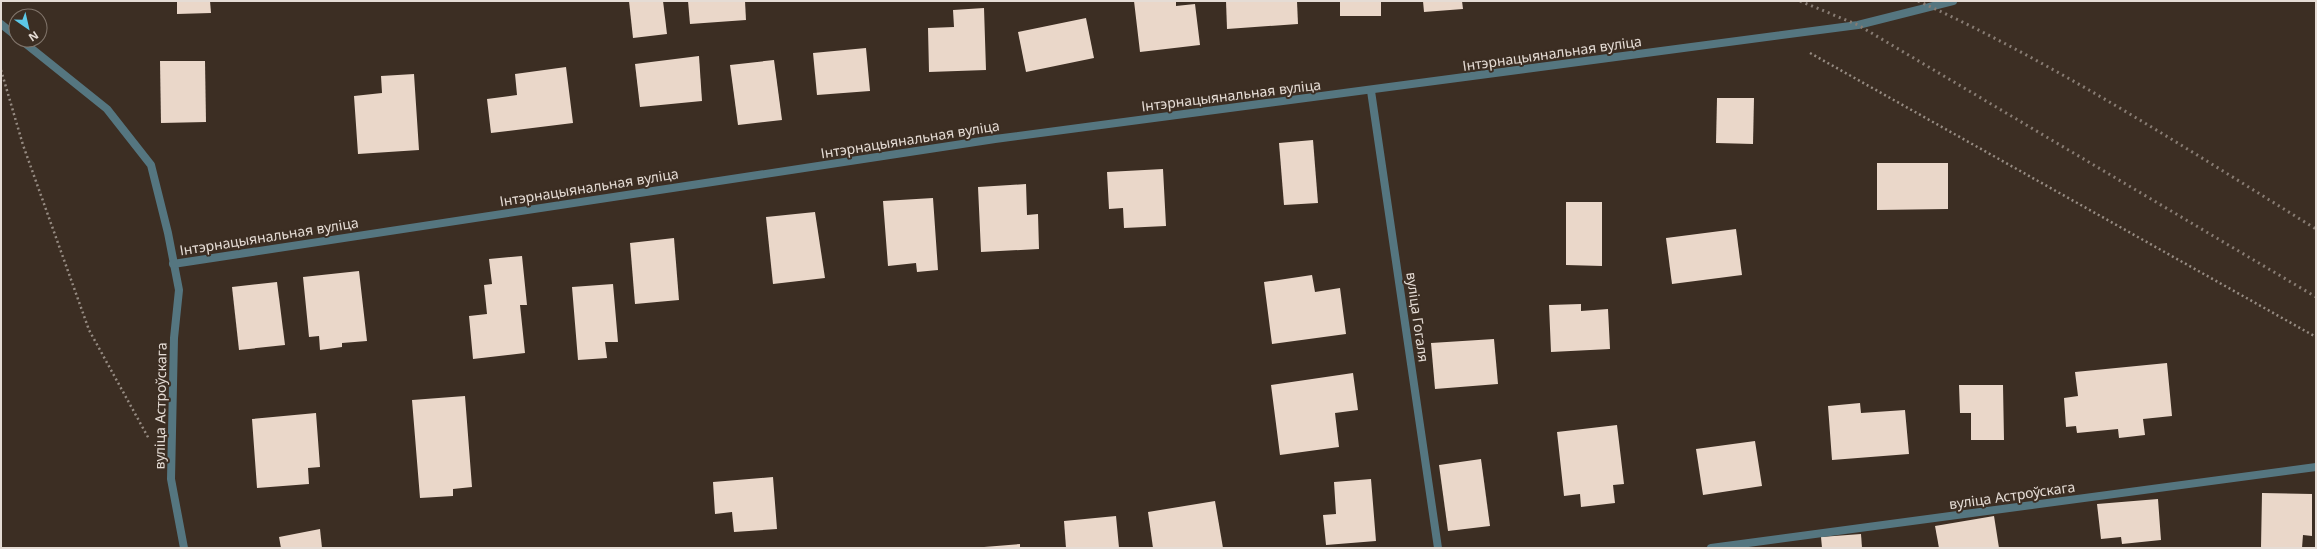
<svg xmlns="http://www.w3.org/2000/svg" width="2317" height="549" font-family="'Noto Sans',sans-serif">
<style>
.building{fill:#ead7c9}
.lines{fill:none;stroke-linecap:round;stroke-linejoin:round}
.path{stroke:#968b82;stroke-width:2.5;stroke-dasharray:2 3;stroke-linecap:butt}
.street{stroke:#557680;stroke-width:8}
.rail{stroke:#887c73;stroke-width:3;stroke-dasharray:2 4;stroke-linecap:butt}
.labels{text-anchor:middle;dominant-baseline:central;stroke-width:4;stroke-linejoin:round;paint-order:stroke}
.street-label{font-size:14px;fill:#e5dcd5;stroke:#3c2e23}
</style>
<rect width="100%" height="100%" fill="#3c2e23"/>
<g class="building">
<polygon points="177,1 210,1 211,13 177,14"/>
<polygon points="629,1 663,1 667,34 633,38"/>
<polygon points="688,1 745,1 746,20 690,24"/>
<polygon points="1134,1 1176,1 1176,6 1195,4 1200,45 1140,52"/>
<polygon points="1226,1 1297,1 1298,24 1227,29"/>
<rect x="1340" y="1" width="41" height="15"/>
<polygon points="1423,1 1462,1 1463,9 1424,12"/>
<polygon points="984,8 986,70 929,72 928,28 954,27 953,10"/>
<polygon points="1086,18 1094,58 1026,72 1018,32"/>
<polygon points="866,48 870,91 817,95 813,53"/>
<polygon points="699,56 702,101 640,107 635,64"/>
<polygon points="774,60 782,120 738,125 730,65"/>
<polygon points="160,61 205,61 206,122 161,123"/>
<polygon points="566,67 573,123 491,133 487,99 517,95 515,74"/>
<polygon points="414,74 419,150 358,154 354,96 382,93 381,76"/>
<polygon points="1717,98 1754,98 1753,144 1716,143"/>
<polygon points="1313,140 1318,203 1284,205 1279,143"/>
<polygon points="1877,163 1948,163 1948,209 1877,210"/>
<polygon points="1163,169 1166,226 1124,228 1123,208 1109,209 1107,172"/>
<polygon points="1026,184 1027,215 1038,214 1039,249 981,252 978,187"/>
<polygon points="933,198 938,270 917,272 916,263 888,266 883,201"/>
<polygon points="1566,202 1602,202 1602,266 1566,265"/>
<polygon points="815,212 825,278 773,284 766,217"/>
<polygon points="1736,229 1742,275 1672,284 1666,238"/>
<polygon points="674,238 679,300 635,304 630,243"/>
<polygon points="522,256 527,305 520,305 525,353 473,359 469,316 487,314 484,285 492,284 489,259"/>
<polygon points="359,271 367,341 342,343 342,347 320,350 319,336 309,337 303,277"/>
<polygon points="1312,275 1315,292 1340,288 1346,334 1272,344 1264,282"/>
<polygon points="277,282 285,345 239,350 232,287"/>
<polygon points="613,284 618,342 605,342 607,358 578,360 572,287"/>
<polygon points="1581,304 1581,311 1608,309 1610,349 1551,352 1549,305"/>
<polygon points="1494,339 1498,384 1435,389 1431,343"/>
<polygon points="2167,363 2172,416 2143,419 2145,435 2119,438 2118,429 2077,433 2076,426 2066,427 2064,398 2078,396 2075,372"/>
<polygon points="1353,373 1358,410 1335,413 1339,447 1280,455 1271,385"/>
<polygon points="1959,385 2003,385 2004,440 1971,440 1971,413 1960,413"/>
<polygon points="465,396 472,487 453,489 453,496 420,498 412,400"/>
<polygon points="1860,403 1861,413 1905,410 1909,454 1832,460 1828,406"/>
<polygon points="316,413 320,467 308,468 309,484 257,488 252,419"/>
<polygon points="1617,425 1624,484 1613,485 1615,503 1581,507 1580,494 1564,496 1557,432"/>
<polygon points="1755,441 1762,486 1703,495 1696,449"/>
<polygon points="1481,459 1490,526 1448,531 1439,465"/>
<polygon points="773,477 777,529 734,532 732,512 715,514 713,482"/>
<polygon points="1371,479 1376,541 1326,545 1323,515 1336,514 1334,482"/>
<polygon points="2262,493 2312,494 2312,536 2303,535 2302,548 2261,548"/>
<polygon points="2158,499 2161,540 2122,544 2121,537 2101,539 2097,504"/>
<polygon points="1215,501 1223,548 1153,548 1148,512"/>
<polygon points="1116,516 1119,548 1066,548 1064,521"/>
<polygon points="1994,516 1999,548 1939,548 1935,526"/>
<polygon points="320,529 322,548 281,548 279,537"/>
<polygon points="1861,534 1862,548 1822,548 1821,537"/>
<polygon points="1020,544 1020,548 984,548 984,547"/>
</g>
<g class="lines">
<g class="path">
<polyline points="1810,53 2316,337"/>
<polyline points="1,70 23,145 89,330 149,439"/>
</g>
<g class="street">
<polyline points="1,24 16,36"/>
<polyline points="21,40 107,109 151,165 168,233 179,290 174,338 171,479 184,548"/>
<polyline points="1371,91 1438,548"/>
<polyline points="173,264 995,139 1858,25 1953,1"/>
<polyline points="1711,548 2316,467"/>
</g>
<g class="rail">
<polyline points="1800,1 1858,25 2316,297"/>
<path d="M 1918,1 C 2057,64 2187,149 2316,229"/>
<polyline points="2315,1 2316,1"/>
</g>
</g>
<g class="labels">
<g class="street-label">
<text transform="translate(1552 53) rotate(-8)">Інтэрнацыянальная вуліца</text>
<text transform="translate(1231 95) rotate(-7)">Інтэрнацыянальная вуліца</text>
<text transform="translate(910 139) rotate(-9)">Інтэрнацыянальная вуліца</text>
<text transform="translate(589 187) rotate(-9)">Інтэрнацыянальная вуліца</text>
<text transform="translate(269 236) rotate(-9)">Інтэрнацыянальная вуліца</text>
<text transform="translate(1418 317) rotate(82)">вуліца Гогаля</text>
<text transform="translate(160 406) rotate(-89)">вуліца Астроўскага</text>
<text transform="translate(2012 495) rotate(-8)">вуліца Астроўскага</text>
</g>
</g>
<rect width="2317" height="549" fill="none" stroke="#e5dcd5" stroke-width="4"/>
<g transform="translate(28 28) rotate(146)"><circle r="19" fill="#3c2e23" stroke="#80746a"/>
<path d="M0-3L7 15L0 10L-7 15Z" fill="#5cc7e7"/>
<text y="-6" font-size="11" font-weight="bold" text-anchor="middle" fill="#e5dcd5">N</text>
</g>
</svg>
